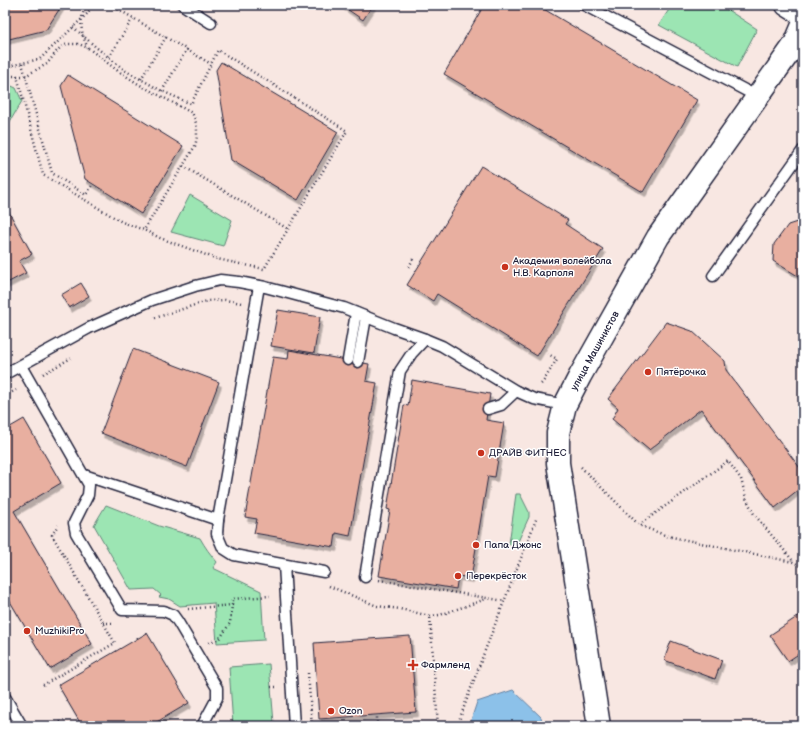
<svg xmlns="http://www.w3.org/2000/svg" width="808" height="731" font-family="'Balsamiq Sans',sans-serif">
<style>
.green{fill:#9ce5b3;stroke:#5f8477}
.water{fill:#8cc1e9;stroke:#6281a3}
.building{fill:#e8afa0;stroke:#22223b;filter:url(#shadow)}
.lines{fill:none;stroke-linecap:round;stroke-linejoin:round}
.lane-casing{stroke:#22223b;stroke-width:13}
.secondary-casing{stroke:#22223b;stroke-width:25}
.path{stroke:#22223b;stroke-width:2.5;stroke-dasharray:1 3;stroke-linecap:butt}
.lane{stroke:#fff;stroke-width:10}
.secondary{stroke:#fff;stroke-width:22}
.poi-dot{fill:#c8321e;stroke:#fff;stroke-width:1.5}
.labels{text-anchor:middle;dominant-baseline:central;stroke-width:3;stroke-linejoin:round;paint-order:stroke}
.poi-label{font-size:10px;fill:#22223b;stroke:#fff;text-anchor:start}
.street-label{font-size:10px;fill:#22223b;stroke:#fff}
</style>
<defs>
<filter id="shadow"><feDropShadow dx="2.5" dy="4.5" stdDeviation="0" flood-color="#0004"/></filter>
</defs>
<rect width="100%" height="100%" fill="#f8e7e2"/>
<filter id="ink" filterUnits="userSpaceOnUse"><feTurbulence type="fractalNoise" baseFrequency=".025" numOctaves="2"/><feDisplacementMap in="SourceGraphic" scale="8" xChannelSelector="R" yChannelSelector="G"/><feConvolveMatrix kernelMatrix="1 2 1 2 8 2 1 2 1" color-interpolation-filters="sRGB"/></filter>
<g filter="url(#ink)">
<g class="green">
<polygon points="672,5 720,5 757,29 737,67 659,25"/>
<polygon points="5,83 16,88 22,101 5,130"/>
<polygon points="190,195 232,220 223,246 171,232"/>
<polygon points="516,494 520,494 529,512 529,517 516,546 512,546 509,544"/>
<path d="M 106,505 L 159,526 L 200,538 C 205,547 210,554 217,562 L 213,568 L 261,591 L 264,640 L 217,643 L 214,603 L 180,606 L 169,599 L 159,597 L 161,595 L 154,589 L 131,590 L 94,525 Z"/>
<polygon points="269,664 274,723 233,726 229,667"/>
</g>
<polygon class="water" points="513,690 541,717 543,726 469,726 477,702"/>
<g class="building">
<polygon points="5,5 62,5 46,30 5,40"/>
<polygon points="341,5 373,5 363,20"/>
<polygon points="484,5 537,5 697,100 643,192 444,74"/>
<polygon points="221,62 338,132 298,200 231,160 216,70"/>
<polygon points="68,75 183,146 141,214 85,179 61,86"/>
<polygon points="481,166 568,220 565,224 603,249 537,356 437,294 433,301 407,285"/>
<polygon points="5,205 32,254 19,261 26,273 5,284"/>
<polygon points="803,220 803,279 773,261 774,244 788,225"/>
<polygon points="81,283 89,296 69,308 61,295"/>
<polygon points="278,310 320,317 314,353 271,346"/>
<polygon points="666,322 692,331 725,361 726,370 803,472 803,486 775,508 701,409 649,450 612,419 618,408 608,399"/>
<polygon points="133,349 219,382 187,467 101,433"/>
<polygon points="289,350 369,364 366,381 377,383 350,536 336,533 334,547 254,533 257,519 245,517 273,357 288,359"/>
<polygon points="412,380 490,394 486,420 504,423 495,477 488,476 471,578 458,576 456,589 379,576 390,510 387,509 404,405 408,406"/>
<polygon points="24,419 61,483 14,511 92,644 50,669 5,593 5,430"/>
<polygon points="803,613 803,651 788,661 770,635"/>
<polygon points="147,633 189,703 150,726 82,726 58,685"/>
<polygon points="410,636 416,712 319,719 314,643"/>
<polygon points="671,641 722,660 715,679 664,660"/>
</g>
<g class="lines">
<g class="lane-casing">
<g id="lane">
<polyline points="183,5 211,23"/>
<polyline points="584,5 758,97"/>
<polyline points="713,276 803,150"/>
<polyline points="259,286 218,520 217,534 223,548 234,555 324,572"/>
<polyline points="348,360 356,313"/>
<polyline points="358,362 366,317"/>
<polyline points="21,366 89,485 88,495 74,523 76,533 122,610 164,611 173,615 178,622 217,688 217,698 202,726"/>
<polyline points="5,374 89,328 152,300 195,286 220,280 239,282 265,287 284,292 344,308 394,328 425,339 442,346 516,391 534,399 565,405"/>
<polyline points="488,409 501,405 516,391"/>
<polyline points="84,475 218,520"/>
<polyline points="284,565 294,726"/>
<polyline points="365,577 400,371 412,353 425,339"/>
<polyline points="5,697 22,726"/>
</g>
</g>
<g class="secondary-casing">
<g id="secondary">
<polyline points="787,5 803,15"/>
<polyline points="599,726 558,463 558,433 565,405 580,376 658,237 795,44 803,25"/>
</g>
</g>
<g class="path">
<path d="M 87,5 C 78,19 81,34 88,48"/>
<polyline points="111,5 211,64"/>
<polyline points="73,27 97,48 126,71 162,91 191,104 218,50 347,131 264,269 217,259 160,238 144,230"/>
<polyline points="109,57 133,18"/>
<polyline points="22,63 52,173 86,195 93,184"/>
<polyline points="5,67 40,59 88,13 92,5"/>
<path d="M 5,76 L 25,76 L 47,64 L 57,51 L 62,46 L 68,44 L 79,44 L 88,48 L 118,71 L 140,85 L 192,113 C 198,124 198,135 195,146 L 144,230 L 122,222 L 43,175 L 17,76"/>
<polyline points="141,79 166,37"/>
<polyline points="162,91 187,49"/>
<polyline points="183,166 288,229"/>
<polyline points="409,267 414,257"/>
<polyline points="155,318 207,301 225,300 241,303"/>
<polyline points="43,374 71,358"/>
<polyline points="541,384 543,382 557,359 548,354"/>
<polyline points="5,396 16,390"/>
<polyline points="581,467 639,525 667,536 793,562 803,567"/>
<polyline points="639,525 728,461 741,479 746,498 754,514 793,561"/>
<polyline points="379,580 505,601"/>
<polyline points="329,586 377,606 400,609 430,616 438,726"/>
<polyline points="188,609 232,605 232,599 270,596"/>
<polyline points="430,616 440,615 486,599"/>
<polyline points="103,623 113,623"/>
<polyline points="209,643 221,637 230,623 232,605"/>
<polyline points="308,673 312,726"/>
<polyline points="43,685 115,643 52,535 58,525"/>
<polyline points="271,687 277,687"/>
<polyline points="53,726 64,720"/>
<polyline points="376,726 377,725 377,715"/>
<polyline points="457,726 484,653 537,517"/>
</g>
<use href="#lane" class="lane"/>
<use href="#secondary" class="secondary"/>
</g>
</g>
<g class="poi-dot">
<circle cx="505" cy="267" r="4"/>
<circle cx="648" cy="372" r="4"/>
<circle cx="481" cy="453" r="4"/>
<circle cx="476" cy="545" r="4"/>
<circle cx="458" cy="576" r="4"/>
<circle cx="27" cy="631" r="4"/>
<path d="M411 659h4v4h4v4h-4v4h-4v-4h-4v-4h4z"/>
<circle cx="331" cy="711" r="4"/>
</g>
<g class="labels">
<g class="poi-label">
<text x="513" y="261">Академия волейбола<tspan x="513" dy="12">Н.В. Карполя</tspan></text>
<text x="656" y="372">Пятёрочка</text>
<text x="489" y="453">ДРАЙВ ФИТНЕС</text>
<text x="484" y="545">Папа Джонс</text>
<text x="466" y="576">Перекрёсток</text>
<text x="35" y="631">MuzhikiPro</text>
<text x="421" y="665">Фармленд</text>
<text x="339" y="711">Ozon</text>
</g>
<g class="street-label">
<text transform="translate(595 351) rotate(-61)">улица Машинистов</text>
</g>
</g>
<rect width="808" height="731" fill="none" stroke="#fff" stroke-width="20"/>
<rect x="10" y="10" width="788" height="711" fill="none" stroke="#22223b" stroke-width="1.5" filter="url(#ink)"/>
</svg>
